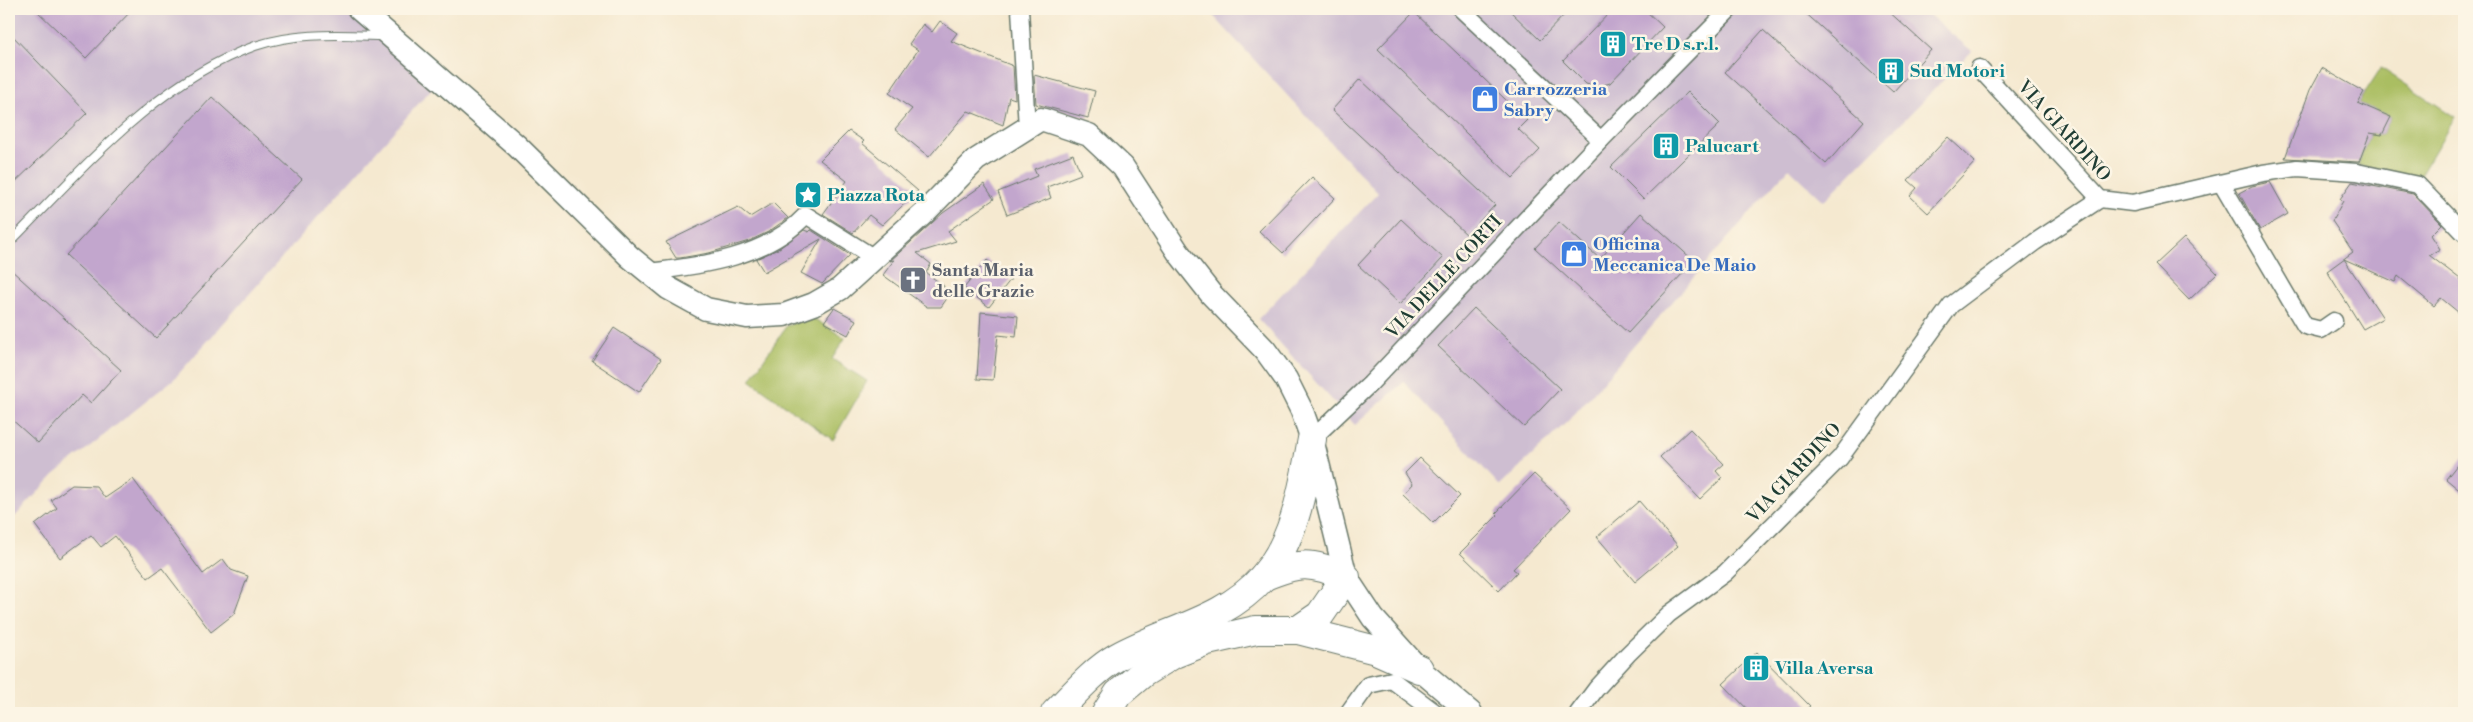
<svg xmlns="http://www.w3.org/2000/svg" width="2473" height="722" font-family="'Libre Bodoni',serif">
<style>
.industrial{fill:#cebed1}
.green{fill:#aabe62;stroke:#647e4b}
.building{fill:#c2a6cd}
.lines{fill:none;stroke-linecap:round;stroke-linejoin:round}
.lane-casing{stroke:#6a796b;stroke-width:10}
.street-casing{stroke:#6a796b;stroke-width:19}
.secondary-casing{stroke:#6a796b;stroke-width:25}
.highway-casing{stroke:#6a796b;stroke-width:30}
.lane{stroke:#fff;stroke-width:8}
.street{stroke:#fff;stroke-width:16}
.secondary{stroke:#fff;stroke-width:22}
.highway{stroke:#fff;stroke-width:28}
.labels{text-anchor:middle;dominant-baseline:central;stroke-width:5;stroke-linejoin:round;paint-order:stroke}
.culture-label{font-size:18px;font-weight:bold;fill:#0d838f;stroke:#fcf5e5;text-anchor:start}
.shop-label{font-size:18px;font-weight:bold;fill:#366cbe;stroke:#fcf5e5;text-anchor:start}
.street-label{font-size:18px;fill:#1f3d34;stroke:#fcf5e5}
.worship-label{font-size:18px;font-weight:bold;fill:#5b616d;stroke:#fcf5e5;text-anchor:start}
</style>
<rect width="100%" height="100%" fill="#fcf5e5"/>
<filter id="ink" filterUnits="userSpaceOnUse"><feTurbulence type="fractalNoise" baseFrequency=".02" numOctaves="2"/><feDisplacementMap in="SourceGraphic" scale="10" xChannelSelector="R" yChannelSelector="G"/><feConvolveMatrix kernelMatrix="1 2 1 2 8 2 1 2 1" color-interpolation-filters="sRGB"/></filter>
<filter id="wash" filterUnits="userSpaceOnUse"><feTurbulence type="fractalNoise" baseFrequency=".0096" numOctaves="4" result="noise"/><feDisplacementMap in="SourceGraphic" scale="20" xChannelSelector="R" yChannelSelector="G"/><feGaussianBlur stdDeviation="1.12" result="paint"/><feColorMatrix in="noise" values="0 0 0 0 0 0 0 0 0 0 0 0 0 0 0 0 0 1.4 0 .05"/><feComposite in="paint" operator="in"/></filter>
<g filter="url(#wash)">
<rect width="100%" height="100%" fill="#f5e9d0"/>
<g class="industrial">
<polygon points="9,9 342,9 435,85 174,379 54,475 9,523"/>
<polygon points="1207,9 1922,9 1972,51 1824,201 1789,168 1572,417 1500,486 1404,382 1355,425 1258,319 1378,193"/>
</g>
<g class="green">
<polygon points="2381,68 2455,117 2418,179 2358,165 2370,133 2382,135 2391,117 2358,103"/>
<polygon points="813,318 845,338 832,359 867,381 833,440 750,380 787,325"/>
</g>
<g id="blocks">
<g class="building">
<polygon points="35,9 133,9 86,58"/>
<polygon points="1508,9 1570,9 1540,40"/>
<polygon points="1613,9 1644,9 1663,27 1610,83 1597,87 1586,84 1563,61"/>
<polygon points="1801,9 1886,9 1931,50 1893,92"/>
<polygon points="1414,12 1527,120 1518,129 1540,150 1513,178 1378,49"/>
<polygon points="940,21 957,33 951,41 1013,66 1015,99 1009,97 1003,125 968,111 929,157 895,129 912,109 889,93 918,50 909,44 923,24 932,32"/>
<polygon points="1763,30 1864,121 1826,164 1725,72"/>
<polygon points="9,32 87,113 9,188"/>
<polygon points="2322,68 2364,92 2358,103 2391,117 2382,135 2370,133 2359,162 2285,158 2310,90"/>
<polygon points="1034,75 1095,91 1088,118 1036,104"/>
<polygon points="1360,79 1495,205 1467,235 1332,110"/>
<polygon points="1688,92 1720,124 1643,199 1611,167"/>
<polygon points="212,97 302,179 156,338 66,255"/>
<polygon points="849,131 864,141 862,143 918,191 882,225 869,215 853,233 823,214 847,181 820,160"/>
<polygon points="1948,137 1975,162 1928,213 1910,196 1917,188 1908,180"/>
<polygon points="1073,154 1081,174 1047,187 1051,198 1007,215 998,192 1037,176 1034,169"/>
<polygon points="1312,177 1335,198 1283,253 1259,231"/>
<polygon points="2270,182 2288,214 2260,230 2239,193 2252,186"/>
<polygon points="2352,182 2413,194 2442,224 2431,235 2440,249 2429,255 2464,282 2464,317 2441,298 2434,306 2398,276 2395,282 2344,259 2383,318 2363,329 2327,271 2353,252 2332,221 2343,201 2340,199"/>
<polygon points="984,184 994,199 948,231 956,241 917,253 931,264 926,273 943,285 948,297 941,307 927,307 883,275 894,260 890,261 943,213"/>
<polygon points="773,203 788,218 768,232 749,241 709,253 680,258 676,258 666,242 738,207 750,217"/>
<polygon points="1641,213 1694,261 1628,333 1535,248 1559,222 1600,259"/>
<polygon points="1401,219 1443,258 1400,304 1358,265"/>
<polygon points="804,230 809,232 811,230 850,255 822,284 801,273 821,239 764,272 756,259 778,249"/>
<polygon points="2184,238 2217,273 2189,300 2155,265"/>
<polygon points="987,260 1011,279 989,307 964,288"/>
<polygon points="9,268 121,370 91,403 82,395 38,443 9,417"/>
<polygon points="834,308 856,320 848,335 824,322"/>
<polygon points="1474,308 1560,389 1524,427 1438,346"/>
<polygon points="981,312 1018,316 1016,337 998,335 993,380 977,379"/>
<polygon points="614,328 661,359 639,392 592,361"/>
<polygon points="1690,429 1724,464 1716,471 1722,478 1700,499 1660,457"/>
<polygon points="2464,456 2464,494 2446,479"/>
<polygon points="1420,458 1460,496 1433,523 1403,494 1412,484 1405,473"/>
<polygon points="1534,474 1571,509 1513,569 1517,572 1499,591 1460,553 1498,515 1496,513"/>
<polygon points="133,479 203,574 223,559 231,570 248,576 234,614 211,632 162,568 148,578 115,536 101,547 91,535 60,558 35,525 57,508 51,500 72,485 96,486 105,498"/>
<polygon points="1639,501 1678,546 1635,582 1597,537"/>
<polygon points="1757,652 1810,706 1802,713 1751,713 1723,684"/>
</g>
</g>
</g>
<g filter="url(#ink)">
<use href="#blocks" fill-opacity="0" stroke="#6a796b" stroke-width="1"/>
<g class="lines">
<g class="lane-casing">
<path id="lane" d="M 9,243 C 81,171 156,81 255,46 C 295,32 340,35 382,36"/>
</g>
<g class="street-casing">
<g id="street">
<polyline points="1020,9 1027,128"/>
<polyline points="1461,9 1601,140"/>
<polyline points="1979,68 2100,199 2133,203 2263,173 2297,168 2357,172 2418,185 2464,233"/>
<polyline points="2221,183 2305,326 2321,330 2334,321"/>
<path d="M 648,272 C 702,266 767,257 806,215 L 876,259"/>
<polyline points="1312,439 1370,384 1601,140 1730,9"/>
<polyline points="1348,713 1368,685 1392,680 1436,713"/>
<polyline points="1578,713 1596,689 1628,654 1669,614 1725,573 1840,458 1951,305 2035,242 2100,199"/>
</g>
</g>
<g class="secondary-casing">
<polyline id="secondary" points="359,9 517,146 630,257 668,288 706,309 747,317 784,315 814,304 840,289 925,212 976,160 1041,119 1089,135 1123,167 1178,252 1211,294 1265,350 1286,379 1302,411 1312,439 1346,577 1373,618 1419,669 1471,713"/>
</g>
<g class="highway-casing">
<g id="highway">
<path d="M 1263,577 C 1298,562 1311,561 1346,577 L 1320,615 L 1298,630"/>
<path d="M 1055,713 C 1074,694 1093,671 1117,657 C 1165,630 1225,621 1263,577 C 1296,539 1303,486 1312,439"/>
<polyline points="1106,713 1118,694 1143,673 1174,654 1207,641 1256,630 1298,630 1376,650 1419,669"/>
</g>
</g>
<use href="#lane" class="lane"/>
<use href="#street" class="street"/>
<use href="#secondary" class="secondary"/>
<use href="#highway" class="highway"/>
</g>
</g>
<defs>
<g id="building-square" transform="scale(1.4375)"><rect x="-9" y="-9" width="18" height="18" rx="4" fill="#0f9aa8" stroke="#fcf5e5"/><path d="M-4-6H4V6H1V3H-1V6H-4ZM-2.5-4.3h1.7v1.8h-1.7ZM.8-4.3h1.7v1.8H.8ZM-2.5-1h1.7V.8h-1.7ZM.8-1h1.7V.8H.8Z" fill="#fff"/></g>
<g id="shop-square" transform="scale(1.4375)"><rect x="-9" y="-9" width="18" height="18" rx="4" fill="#3f7fe0" stroke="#fcf5e5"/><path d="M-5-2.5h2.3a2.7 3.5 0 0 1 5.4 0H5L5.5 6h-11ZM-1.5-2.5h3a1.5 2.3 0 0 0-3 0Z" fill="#fff"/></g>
<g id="sight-square" transform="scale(1.4375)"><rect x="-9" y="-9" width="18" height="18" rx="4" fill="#0f9aa8" stroke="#fcf5e5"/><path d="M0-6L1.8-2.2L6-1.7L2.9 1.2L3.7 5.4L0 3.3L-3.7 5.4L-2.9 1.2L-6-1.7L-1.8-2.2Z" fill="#fff"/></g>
<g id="church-square" transform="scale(1.4375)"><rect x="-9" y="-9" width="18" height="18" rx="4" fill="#6b7280" stroke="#fcf5e5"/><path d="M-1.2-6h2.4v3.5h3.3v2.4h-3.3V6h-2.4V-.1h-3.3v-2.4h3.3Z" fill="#fff"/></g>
</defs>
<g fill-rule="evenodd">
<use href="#building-square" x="1613" y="44"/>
<use href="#building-square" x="1891" y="71"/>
<use href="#shop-square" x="1485" y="99"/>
<use href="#building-square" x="1666" y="146"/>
<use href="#sight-square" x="808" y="195"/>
<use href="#shop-square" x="1574" y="254"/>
<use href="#church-square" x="913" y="280"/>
<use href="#building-square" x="1756" y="668"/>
</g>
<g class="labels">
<g class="culture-label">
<text x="1632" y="44">Tre D s.r.l.</text>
<text x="1910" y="71">Sud Motori</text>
<text x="1685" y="146">Palucart</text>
<text x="827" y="195">Piazza Rota</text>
<text x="1775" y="668">Villa Aversa</text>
</g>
<g class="shop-label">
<text x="1504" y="89">Carrozzeria<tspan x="1504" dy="21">Sabry</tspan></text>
<text x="1593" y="244">Officina<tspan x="1593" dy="21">Meccanica De Maio</tspan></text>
</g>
<g class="street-label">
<text transform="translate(2064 131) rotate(48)">VIA GIARDINO</text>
<text transform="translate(1444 277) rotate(-47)">VIA DELLE CORTI</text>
<text transform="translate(1794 473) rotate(-47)">VIA GIARDINO</text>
</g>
<g class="worship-label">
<text x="932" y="270">Santa Maria<tspan x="932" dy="21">delle Grazie</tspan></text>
</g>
</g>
<rect width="2473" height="722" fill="none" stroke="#fcf5e5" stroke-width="30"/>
</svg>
